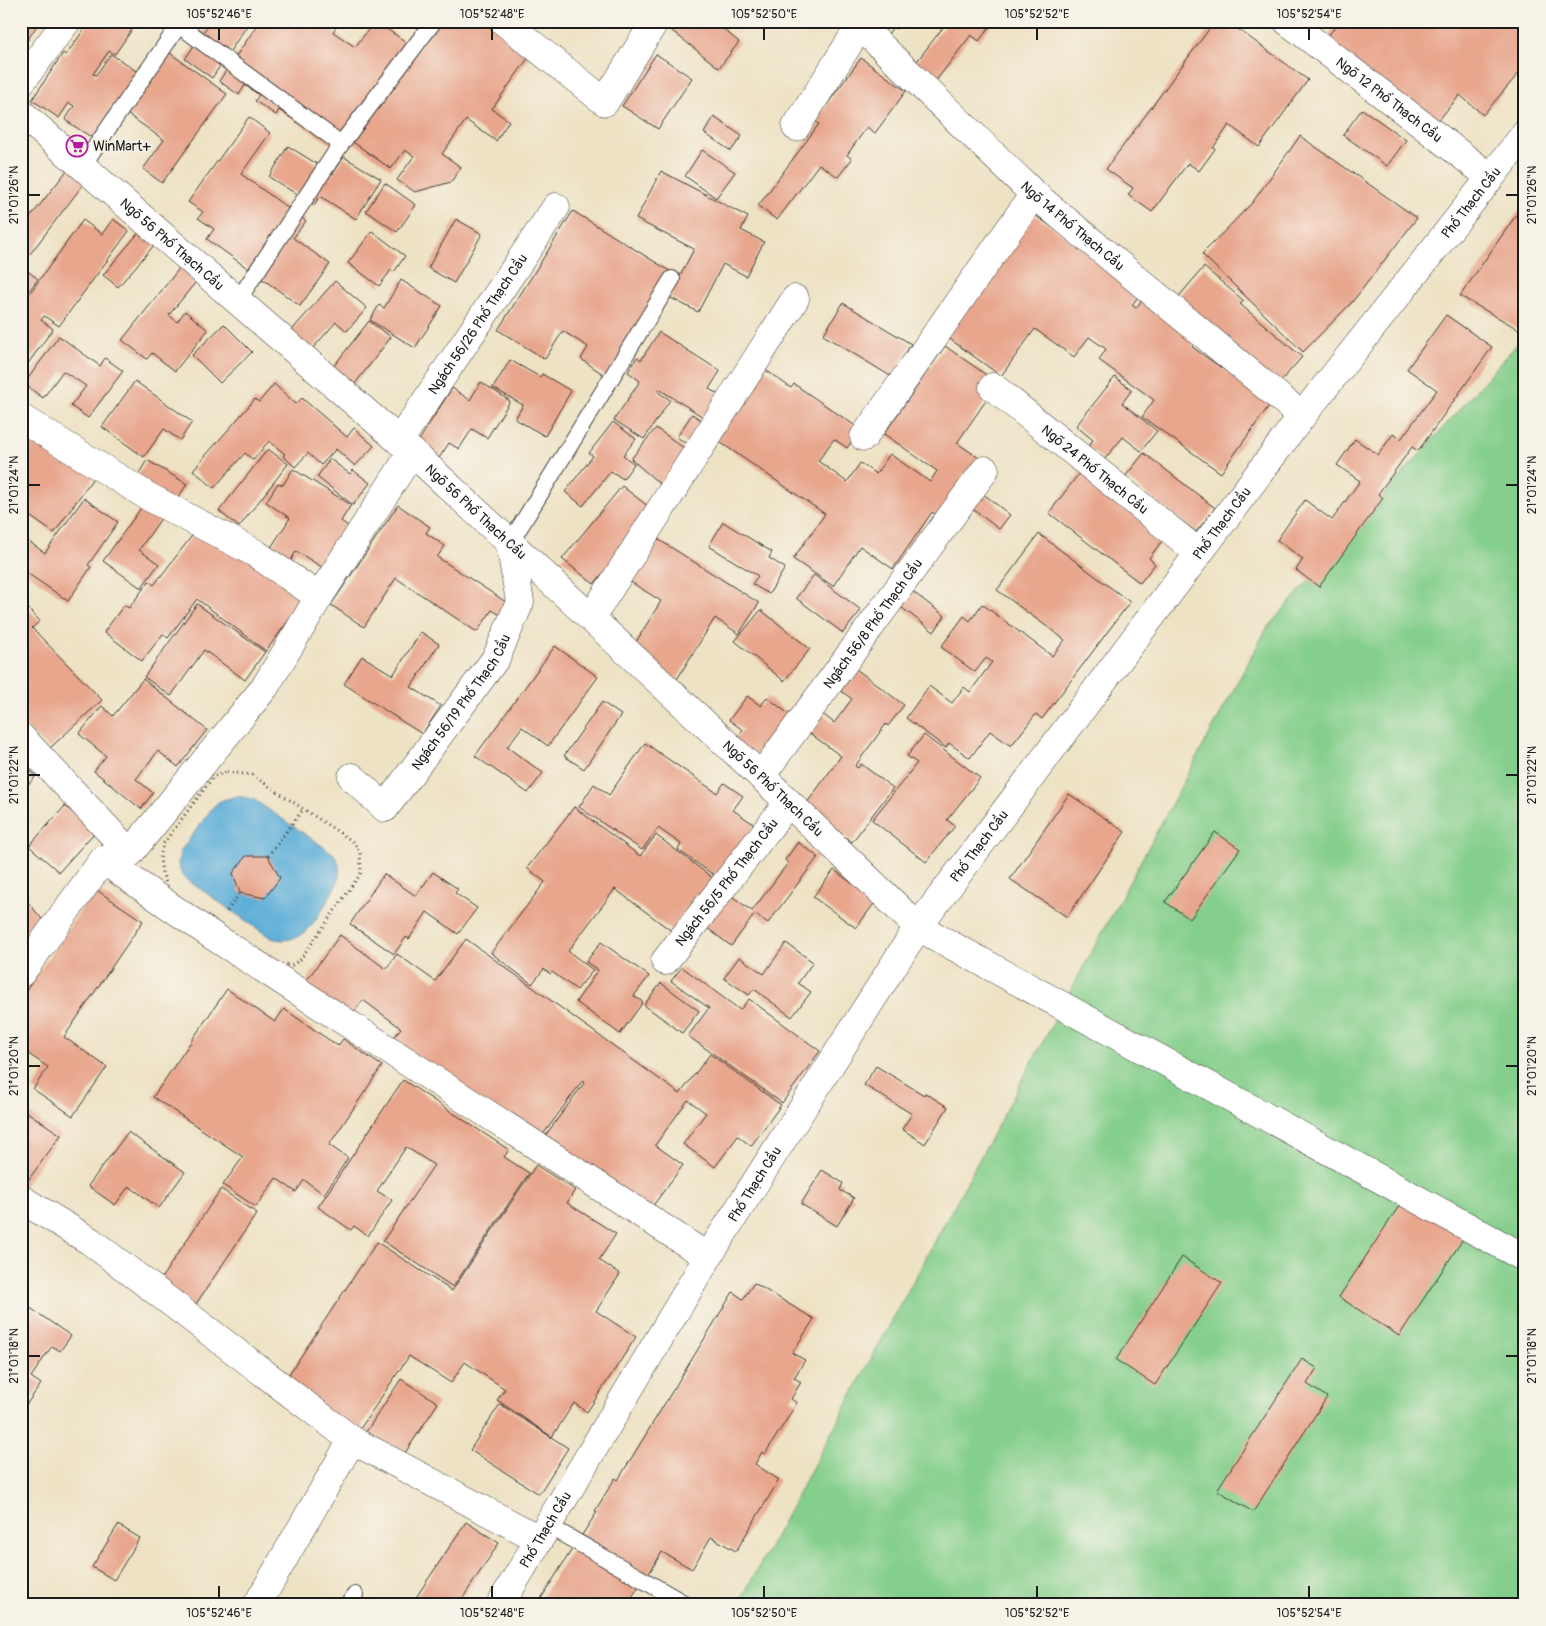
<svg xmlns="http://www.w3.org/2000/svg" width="1546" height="1626" font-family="Pangolin,sans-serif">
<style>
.green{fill:#85cf8c;stroke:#507654}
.water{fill:#5daed8;stroke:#3c657a}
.building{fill:#e8a68d}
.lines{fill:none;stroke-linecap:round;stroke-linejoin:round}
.service-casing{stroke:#3c3a35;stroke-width:18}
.minor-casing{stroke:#3c3a35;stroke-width:29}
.tertiary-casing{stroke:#3c3a35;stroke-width:29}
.path{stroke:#3c3a35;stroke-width:3;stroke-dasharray:1 4;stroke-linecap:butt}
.service{stroke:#fff;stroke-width:16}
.minor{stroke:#fff;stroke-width:28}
.tertiary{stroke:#fff;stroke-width:28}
.ticks{fill:none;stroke:#1c1c1c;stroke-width:2}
.labels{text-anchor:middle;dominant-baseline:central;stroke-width:4;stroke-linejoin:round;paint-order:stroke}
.street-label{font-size:14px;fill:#1c1c1c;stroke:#f7f3e8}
.poi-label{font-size:14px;fill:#1c1c1c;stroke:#f7f3e8;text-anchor:start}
.neatline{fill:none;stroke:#1c1c1c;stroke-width:2}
.ticks-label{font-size:12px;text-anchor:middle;fill:#1c1c1c}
</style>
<rect width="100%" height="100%" fill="#f7f3e8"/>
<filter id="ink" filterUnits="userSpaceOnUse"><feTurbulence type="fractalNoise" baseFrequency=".02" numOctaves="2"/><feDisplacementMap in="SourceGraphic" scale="10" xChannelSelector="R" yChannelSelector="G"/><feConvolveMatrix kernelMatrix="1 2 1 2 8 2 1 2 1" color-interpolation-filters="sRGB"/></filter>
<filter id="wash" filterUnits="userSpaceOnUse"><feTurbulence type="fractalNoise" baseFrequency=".0096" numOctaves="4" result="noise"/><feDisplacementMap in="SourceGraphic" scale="20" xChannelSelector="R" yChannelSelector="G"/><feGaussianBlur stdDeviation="1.12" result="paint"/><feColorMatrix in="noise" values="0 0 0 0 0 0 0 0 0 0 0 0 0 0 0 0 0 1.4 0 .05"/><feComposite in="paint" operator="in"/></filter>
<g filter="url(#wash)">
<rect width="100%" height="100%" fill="#eee2c4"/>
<polygon class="green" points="1525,335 1525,1605 738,1605 1267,628"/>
<path class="water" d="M 237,796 L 253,799 L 334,854 C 340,864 341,870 338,882 C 321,909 309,949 271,938 L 183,877 L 178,865 L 180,852 L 213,807 L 220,801 Z"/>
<g id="blocks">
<g class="building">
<polygon points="21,21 40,21 21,50"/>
<polygon points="90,21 138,21 115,54 109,51 93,74 96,75 111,54 142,75 97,141 65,120 74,106 69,103 59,118 32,100 63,53 66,55"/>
<polygon points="211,21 250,21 212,78 185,59"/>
<polygon points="260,21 340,21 333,32 355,47 375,21 412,46 344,153 279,110 276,115 255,101 259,95 245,85 239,95 219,81"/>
<polygon points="439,21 498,21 536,47 492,109 509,121 496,141 466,120 442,154 461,167 451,182 415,192 397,180 414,156 405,150 391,169 353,142"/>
<polygon points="678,21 713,21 739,42 719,68 671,30"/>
<polygon points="860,21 902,21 896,29 893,27 883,41"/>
<polygon points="948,21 994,21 979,41 971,35 935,82 914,65"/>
<polygon points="1215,21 1227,21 1308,80 1259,147 1229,125 1213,148 1215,149 1199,171 1188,163 1152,212 1128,195 1133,188 1106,169"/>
<polygon points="1340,21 1525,21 1525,66 1483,115 1460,95 1431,129 1322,43"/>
<polygon points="167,51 227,94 162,183 143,169 164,140 123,111"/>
<polygon points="656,54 692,78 658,129 622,106"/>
<polygon points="861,58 906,91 875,133 867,127 847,155 852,159 838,177 819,164 777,220 758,206 819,124 815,121"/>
<polygon points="1362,109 1406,140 1387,166 1343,135"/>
<polygon points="249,117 270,133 241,174 306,221 293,238 330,264 300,306 207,239 214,229 198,218 203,212 188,202"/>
<polygon points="714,117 742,136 731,151 704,133"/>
<polygon points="1300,136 1417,218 1353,301 1303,352 1202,254 1252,203"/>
<polygon points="288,146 333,174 344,157 381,179 356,219 320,196 314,205 269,177"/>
<polygon points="702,150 735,172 716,198 685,176"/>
<polygon points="72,164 89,177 30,254 21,247 21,229"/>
<polygon points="661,171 748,217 741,230 764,242 746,276 723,264 698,312 669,297 694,249 636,219"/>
<polygon points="385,183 416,205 397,232 366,211"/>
<polygon points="1521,208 1525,210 1525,333 1460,296"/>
<polygon points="573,211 676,275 607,377 581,359 588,347 563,331 545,359 498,330"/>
<polygon points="1035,215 1142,291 1132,305 1136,308 1142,300 1197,339 1192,347 1271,403 1221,473 1142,417 1154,400 1099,360 1106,349 1089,337 1074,357 1035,329 1001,376 947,337"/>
<polygon points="113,219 129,231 59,326 44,316 41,320 53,329 21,373 21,306 24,301 83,220 102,234"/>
<polygon points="456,219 482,234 454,283 428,268"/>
<polygon points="141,230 156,243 118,287 103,275"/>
<polygon points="372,231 405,256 394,272 391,270 379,286 348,263"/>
<polygon points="182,265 199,278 169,315 177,322 185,311 208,330 175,371 152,353 147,359 122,340"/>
<polygon points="21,266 38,279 21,301"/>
<polygon points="1204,267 1244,301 1240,304 1302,357 1274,389 1174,302"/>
<polygon points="401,280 442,306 415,348 370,320 379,305 384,308"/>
<polygon points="335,281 367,308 347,331 336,322 306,356 285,338"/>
<polygon points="843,303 911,344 892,377 823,335"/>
<polygon points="1446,315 1492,347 1418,451 1412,447 1378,494 1383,498 1319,587 1296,570 1303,559 1277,540 1305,500 1332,520 1360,481 1337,465 1355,439 1378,455 1393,434 1401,439 1437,390 1407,369"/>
<polygon points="369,321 391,337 351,389 329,372"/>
<polygon points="224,324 252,352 220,383 192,355"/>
<polygon points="659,332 720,371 709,389 723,397 708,420 659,389 658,392 670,400 644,439 614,420 640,381 628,372 637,357 641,360"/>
<polygon points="59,336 100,366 105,358 123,371 88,418 71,406 86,386 63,371 43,398 24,384"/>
<polygon points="945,346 998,383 957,443 985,462 945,521 932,512 893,569 860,546 833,586 793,559 825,514 711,436 760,366 791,388 794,384 860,429 847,448 834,439 818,461 847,482 860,463 876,474 890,454 930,482 937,471 884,434"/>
<polygon points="510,360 540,377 542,374 571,391 545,436 515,419 523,405 493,388"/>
<polygon points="1115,377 1132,390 1122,403 1157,431 1141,451 1123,437 1104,460 1088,447 1093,440 1076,426"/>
<polygon points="135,381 192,422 180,440 164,429 144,457 102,427"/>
<polygon points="481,382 510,401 487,438 472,429 459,449 449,443 435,464 413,450 452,388 470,400"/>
<polygon points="274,384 296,404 302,398 347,437 354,428 374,446 355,466 336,449 321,465 308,453 295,467 283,456 285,454 269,441 253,460 245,453 214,488 193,470 255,399 259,402"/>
<polygon points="692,414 707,424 691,447 677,437"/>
<polygon points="613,422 636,439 623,455 634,464 623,479 611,471 583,506 565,492 593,456 589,453"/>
<polygon points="21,428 98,471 54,533 21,510"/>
<polygon points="656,428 688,451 661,485 631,459"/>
<polygon points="268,449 288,464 239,527 219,511"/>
<polygon points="1144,453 1215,508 1196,532 1125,477"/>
<polygon points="330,459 350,474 353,470 370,483 353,505 317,477"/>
<polygon points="1090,459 1175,524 1149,558 1155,564 1140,583 1049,513"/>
<polygon points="147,460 187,484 174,504 135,480"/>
<polygon points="293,469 351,505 341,521 351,528 325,569 296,551 290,562 270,549 290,518 266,502 278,483 283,485"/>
<polygon points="622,486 654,511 594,584 562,559"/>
<polygon points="977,489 1010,515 999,529 966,504"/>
<polygon points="149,497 167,510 139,550 159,564 141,588 103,561"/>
<polygon points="84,498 118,522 88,565 91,567 68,601 21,569 21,532 27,536 25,539 45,553"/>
<polygon points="398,505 430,527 426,533 445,546 437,557 512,606 505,618 492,610 477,632 396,578 364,627 331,605"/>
<polygon points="723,522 772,552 769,558 785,568 769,594 752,584 758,576 709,546"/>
<polygon points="198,528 308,594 266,651 197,599 168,638 163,634 142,661 104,632 124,605 129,608 149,581 154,585"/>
<polygon points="1039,534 1130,602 1042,719 1036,714 1011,746 990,731 970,758 949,743 946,748 906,718 929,686 952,703 964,687 970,692 992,662 986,658 975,672 941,647 964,616 970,621 982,604 1052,656 1065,640 997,590"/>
<polygon points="653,536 759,603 739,634 715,618 677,679 631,650 661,601 626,579"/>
<polygon points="814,575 861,610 843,633 796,598"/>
<polygon points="909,589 945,616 934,632 897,604"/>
<polygon points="21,602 40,621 32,628 102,700 49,749 21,723"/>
<polygon points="197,604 265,652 245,680 204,650 171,696 144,677"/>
<polygon points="761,610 810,649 784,681 735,641"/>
<polygon points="421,632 439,644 411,687 441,706 422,734 344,684 362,656 393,675"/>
<polygon points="555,646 598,677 548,746 522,727 507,747 543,773 528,793 475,756"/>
<polygon points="856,669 904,705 888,726 886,724 855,766 858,768 861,764 893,788 852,842 804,807 841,756 801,727 815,708 834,723 852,699 841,691"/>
<polygon points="143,679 207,730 178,767 158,751 136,779 153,793 141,809 94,771 106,756 79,734 102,706 113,716"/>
<polygon points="747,696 761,706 767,697 790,715 755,763 731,745 743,730 729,720"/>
<polygon points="602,702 621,715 584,769 564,756"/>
<polygon points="924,735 980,778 947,820 955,826 926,862 872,820 917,763 907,756"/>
<polygon points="645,743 717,793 724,783 743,796 733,810 755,825 718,878 678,850 681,844 658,828 642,850 579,807 594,784 609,795"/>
<polygon points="21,761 36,776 21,792"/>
<polygon points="1069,794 1125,832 1067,917 1010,879"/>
<polygon points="65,806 95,832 59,872 29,846"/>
<polygon points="574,807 640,856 656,835 714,879 673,932 615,889 568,951 593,970 577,990 552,972 550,974 544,969 532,984 491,953 545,882 527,868"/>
<polygon points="1215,832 1240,849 1190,919 1165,902"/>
<polygon points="798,842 818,857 768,923 755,914 731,946 702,924 726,892 752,911 788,863 785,860"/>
<polygon points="246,856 268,856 280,878 265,898 240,893 233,873"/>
<polygon points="834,870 876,901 856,928 813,897"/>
<polygon points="433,872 458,889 455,893 477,908 458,934 427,912 409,939 406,937 394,954 350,924 384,874 416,896"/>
<polygon points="95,889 143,921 64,1037 107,1067 73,1116 33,1089 48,1067 21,1049 21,998"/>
<polygon points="21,894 47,925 21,946"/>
<polygon points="340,935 386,969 397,954 435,981 466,939 680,1094 710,1054 781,1105 751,1146 738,1136 715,1167 683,1144 706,1113 688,1100 655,1145 683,1165 646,1215 542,1140 585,1082 583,1080 536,1144 390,1043 401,1028 363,1000 347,1021 301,988"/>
<polygon points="601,942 649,976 634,996 643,1002 620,1034 576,1002 598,970 586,962"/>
<polygon points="786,943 813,962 798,983 811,992 792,1017 754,989 749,995 724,978 739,957 764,974"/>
<polygon points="682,967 740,1010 749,999 820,1051 782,1103 688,1036 709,1008 671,981"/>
<polygon points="661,983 699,1011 682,1033 644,1005"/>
<polygon points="227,989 275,1022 284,1009 338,1046 343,1039 382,1066 329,1145 348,1158 324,1194 304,1180 296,1192 276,1178 256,1207 223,1185 243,1157 153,1097"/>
<polygon points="876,1066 924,1095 925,1093 948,1107 925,1144 902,1129 912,1114 864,1085"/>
<polygon points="403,1080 509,1150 504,1157 529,1173 453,1287 383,1241 434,1165 406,1147 377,1191 392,1200 368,1236 354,1226 351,1230 318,1207"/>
<polygon points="21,1108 61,1135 21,1190"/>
<polygon points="128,1132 185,1172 159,1208 129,1186 115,1205 88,1186"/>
<polygon points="536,1165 575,1190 567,1203 616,1234 599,1260 620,1274 596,1311 636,1337 587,1412 574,1403 552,1437 497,1400 505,1389 465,1362 451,1383 409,1356 358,1432 283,1383 377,1242 452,1291"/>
<polygon points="822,1170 843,1183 840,1190 854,1198 837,1226 801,1204"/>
<polygon points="221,1189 257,1213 192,1310 156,1286"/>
<polygon points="1405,1197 1465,1236 1399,1336 1339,1297"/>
<polygon points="1182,1257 1222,1283 1155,1385 1116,1360"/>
<polygon points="754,1283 814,1319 792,1353 805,1360 794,1378 801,1382 791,1399 797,1403 765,1454 762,1452 755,1464 779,1480 736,1551 711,1537 692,1569 662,1552 648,1575 582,1535 597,1512 595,1511 615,1478 618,1480 733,1292 743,1299"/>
<polygon points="26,1305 71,1336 60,1351 52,1346 31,1377 41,1384 21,1412 21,1312"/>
<polygon points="1302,1359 1317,1368 1307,1384 1327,1397 1253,1512 1217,1490"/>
<polygon points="401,1379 438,1403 399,1462 362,1438"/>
<polygon points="500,1404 568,1448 539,1494 470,1450"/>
<polygon points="466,1522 499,1543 458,1605 411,1605"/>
<polygon points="118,1525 140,1538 114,1580 92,1567"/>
<polygon points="574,1546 639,1586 630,1600 638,1605 537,1605"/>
</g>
</g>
</g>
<g filter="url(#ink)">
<use href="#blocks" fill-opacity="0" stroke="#3c3a35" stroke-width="1"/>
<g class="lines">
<g class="service-casing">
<g id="service">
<polyline points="83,165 179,25 341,144 434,21"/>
<polyline points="238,300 341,144"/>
<polyline points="510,543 672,279"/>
<polyline points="547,1525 687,1605"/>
<polyline points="348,1605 355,1595"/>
</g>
</g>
<g class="minor-casing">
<g id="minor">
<polyline points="503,21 605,102 655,21"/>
<path id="s1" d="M 855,21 L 1034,194 L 1302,416"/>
<path id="s2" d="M 1287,21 L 1490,177"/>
<polyline points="21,82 67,21"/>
<path id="s3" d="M 21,113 L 412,452 L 761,776 L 918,927 L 1525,1258"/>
<polyline points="796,127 860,26"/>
<path id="s4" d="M 993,387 L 1199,553"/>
<polyline points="21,418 149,497 255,553 319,597"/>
<polyline points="864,437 1034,194"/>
<path id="s5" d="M 399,441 L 556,207"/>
<polyline points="591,618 795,299"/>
<polyline points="21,737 130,853"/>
<path id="s6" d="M 761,776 L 985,470"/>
<path id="s7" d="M 352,777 L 385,808 L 496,658 L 520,602 L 510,543"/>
<polyline points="103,860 210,934 708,1257"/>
<path id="s8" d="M 665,961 L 788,803"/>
<polyline points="21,973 103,860 130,853 265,687 319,597 412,452"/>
<polyline points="21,1199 90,1241 352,1440 539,1539"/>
<polyline points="257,1605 352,1440"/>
</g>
</g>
<g class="tertiary-casing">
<g id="tertiary">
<path id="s9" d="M 500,1605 L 708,1257 L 918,927 L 1302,416 L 1525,134"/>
</g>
</g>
<g class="path">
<polygon points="227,772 252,775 352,841 360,851 361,873 300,960 292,965 278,964 169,890 162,873 160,858 163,844 214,776"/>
<polyline points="268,856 304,808"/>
<polyline points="227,911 240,893"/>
</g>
<use href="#service" class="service"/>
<use href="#minor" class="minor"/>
<use href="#tertiary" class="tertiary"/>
</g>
</g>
<path class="ticks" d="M 219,28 L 219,40M 492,28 L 492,40M 764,28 L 764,40M 1037,28 L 1037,40M 1309,28 L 1309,40M 28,195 L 40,195M 1506,195 L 1518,195M 28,485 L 40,485M 1506,485 L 1518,485M 28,775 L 40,775M 1506,775 L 1518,775M 28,1066 L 40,1066M 1506,1066 L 1518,1066M 28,1356 L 40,1356M 1506,1356 L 1518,1356M 219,1586 L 219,1598M 492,1586 L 492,1598M 764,1586 L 764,1598M 1037,1586 L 1037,1598M 1309,1586 L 1309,1598"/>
<defs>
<g id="supermarket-ring" transform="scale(1.125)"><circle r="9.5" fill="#f7f3e8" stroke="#b5179e" stroke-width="1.5"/><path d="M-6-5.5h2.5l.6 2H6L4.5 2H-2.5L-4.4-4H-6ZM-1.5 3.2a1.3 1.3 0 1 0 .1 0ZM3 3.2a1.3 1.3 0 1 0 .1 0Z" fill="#b5179e"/></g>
</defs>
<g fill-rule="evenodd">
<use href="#supermarket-ring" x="77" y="146"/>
</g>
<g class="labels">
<g class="street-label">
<text stroke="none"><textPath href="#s2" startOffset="129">Ngõ 12 Phố Thạch Cầu</textPath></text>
<text stroke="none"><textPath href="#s9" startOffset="1708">Phố Thạch Cầu</textPath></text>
<text stroke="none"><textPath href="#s1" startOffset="299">Ngõ 14 Phố Thạch Cầu</textPath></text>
<text stroke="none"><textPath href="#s3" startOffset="200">Ngõ 56 Phố Thạch Cầu</textPath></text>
<text stroke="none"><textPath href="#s5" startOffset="141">Ngách 56/26 Phố Thạch Cầu</textPath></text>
<text stroke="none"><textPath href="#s4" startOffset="131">Ngõ 24 Phố Thạch Cầu</textPath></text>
<text stroke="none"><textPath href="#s3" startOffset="605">Ngõ 56 Phố Thạch Cầu</textPath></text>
<text stroke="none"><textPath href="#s9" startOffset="1302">Phố Thạch Cầu</textPath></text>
<text stroke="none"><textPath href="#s6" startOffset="189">Ngách 56/8 Phố Thạch Cầu</textPath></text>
<text stroke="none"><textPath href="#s7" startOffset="176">Ngách 56/19 Phố Thạch Cầu</textPath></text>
<text stroke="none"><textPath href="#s3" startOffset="1011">Ngõ 56 Phố Thạch Cầu</textPath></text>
<text stroke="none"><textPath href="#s9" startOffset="898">Phố Thạch Cầu</textPath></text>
<text stroke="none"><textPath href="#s8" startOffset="100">Ngách 56/5 Phố Thạch Cầu</textPath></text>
<text stroke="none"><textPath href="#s9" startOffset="492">Phố Thạch Cầu</textPath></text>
<text stroke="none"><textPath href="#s9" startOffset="88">Phố Thạch Cầu</textPath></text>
</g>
<g class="poi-label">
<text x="93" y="146">WinMart+</text>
</g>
</g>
<rect width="1546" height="1626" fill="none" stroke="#f7f3e8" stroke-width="55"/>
<rect x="28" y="28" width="1490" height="1570" class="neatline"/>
<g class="ticks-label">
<text x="219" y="18">105°52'46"E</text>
<text x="492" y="18">105°52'48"E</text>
<text x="764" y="18">105°52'50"E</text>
<text x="1037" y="18">105°52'52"E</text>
<text x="1309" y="18">105°52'54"E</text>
<text transform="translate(14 195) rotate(-90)" y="4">21°01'26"N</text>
<text transform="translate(1532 195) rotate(-90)" y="4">21°01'26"N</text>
<text transform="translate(14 485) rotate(-90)" y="4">21°01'24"N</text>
<text transform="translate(1532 485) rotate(-90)" y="4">21°01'24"N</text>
<text transform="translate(14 775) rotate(-90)" y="4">21°01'22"N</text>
<text transform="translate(1532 775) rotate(-90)" y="4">21°01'22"N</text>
<text transform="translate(14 1066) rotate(-90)" y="4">21°01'20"N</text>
<text transform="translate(1532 1066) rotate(-90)" y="4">21°01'20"N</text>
<text transform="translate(14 1356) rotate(-90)" y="4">21°01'18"N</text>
<text transform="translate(1532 1356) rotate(-90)" y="4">21°01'18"N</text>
<text x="219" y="1617">105°52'46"E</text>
<text x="492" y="1617">105°52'48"E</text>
<text x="764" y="1617">105°52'50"E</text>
<text x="1037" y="1617">105°52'52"E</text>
<text x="1309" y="1617">105°52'54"E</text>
</g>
</svg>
